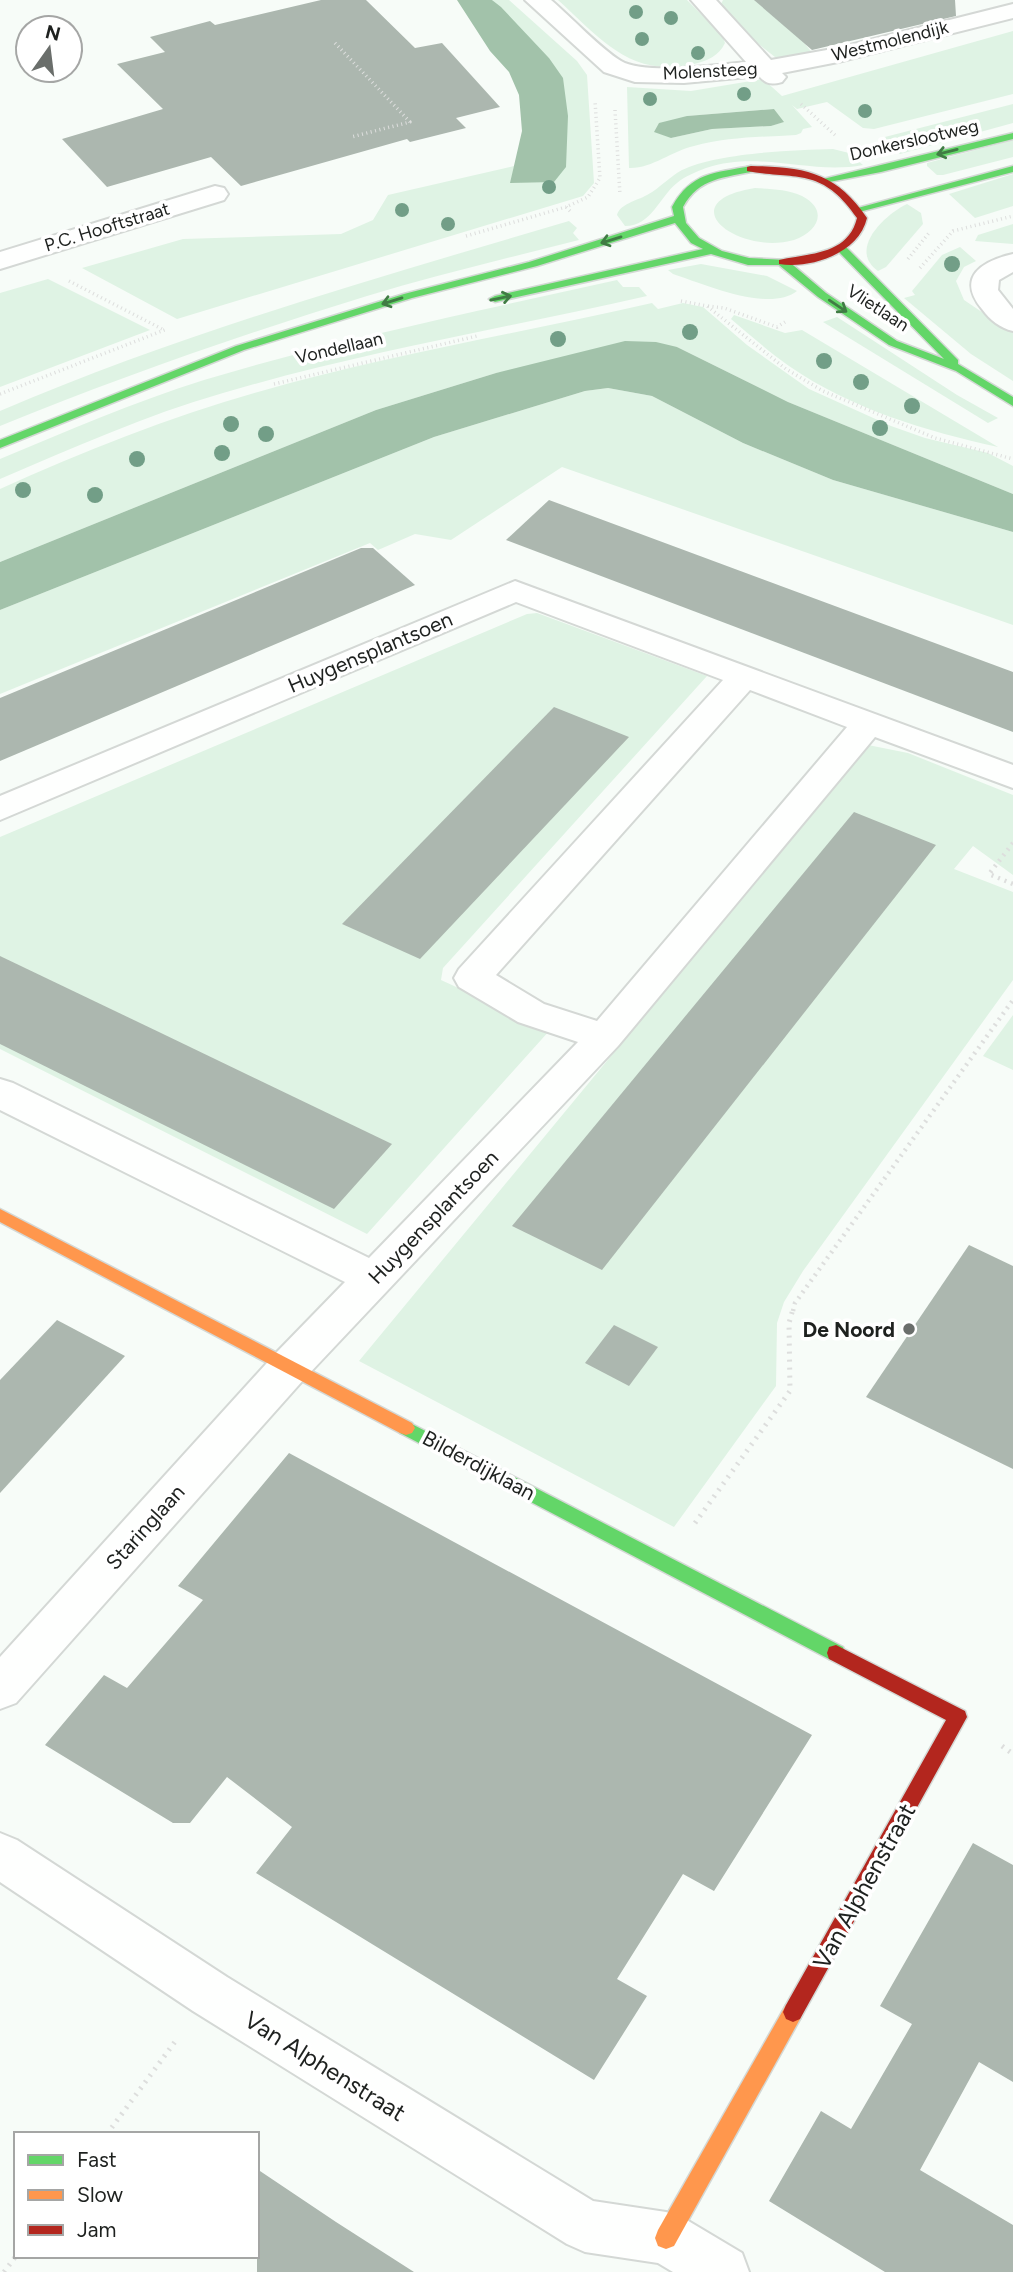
<svg xmlns="http://www.w3.org/2000/svg" width="1013" height="2272" font-family="Figtree,sans-serif">
<style>
.green{fill:#dff3e4;fill-rule:evenodd}
.water{fill:#a2c2aa}
.building{fill:#acb7af}
.lines{fill:none;stroke-linecap:round;stroke-linejoin:round}
.street-casing{stroke:#d4d8d5;stroke-width:4}
.fast-casing{stroke:#d4d8d5;stroke-width:3}
.slow-casing{stroke:#d4d8d5;stroke-width:3}
.jam-casing{stroke:#d4d8d5;stroke-width:3}
.path-far2{stroke:#dddedd;stroke-width:3.5;stroke-dasharray:1 3.5;stroke-linecap:butt}
.path-far1{stroke:#dddedd;stroke-width:4.5;stroke-dasharray:2 5;stroke-linecap:butt}
.path{stroke:#dddedd;stroke-width:5;stroke-dasharray:2 6;stroke-linecap:butt}
.street{fill:#fefffe;fill-rule:evenodd}
.fast{fill:#63d668;fill-rule:evenodd}
.slow{fill:#ff974d;fill-rule:evenodd}
.jam{fill:#b3261e;fill-rule:evenodd}
.tree{fill:#729e87}
.oneway{stroke:#407c44}
.poi-dot{fill:#6a6e6b;stroke:#fff;stroke-width:2.5}
.labels{text-anchor:middle;dominant-baseline:central;stroke-width:7;stroke-linejoin:round;paint-order:stroke}
.far-street-label{font-size:18px;fill:#1e211f;stroke:#fff}
.street-label{font-size:21px;fill:#1e211f;stroke:#fff}
.poi-label{font-size:21px;font-weight:bold;fill:#1e211f;stroke:#fff;text-anchor:end}
.near-street-label{font-size:24px;fill:#1e211f;stroke:#fff}
</style>
<rect width="100%" height="100%" fill="#f7fcf8"/>
<g class="green">
<polygon points="492,0 509,0 577,61 587,75 594,183 583,196 177,319 82,268 183,239 341,234 373,220 388,195 514,166 511,183 549,58"/>
<path d="M 558,0 L 687,0 L 722,35 L 725,43 C 719,56 707,61 694,64 C 631,79 600,38 558,0 Z"/>
<polygon points="723,0 796,0 773,6 815,56 780,61 751,38 721,4"/>
<path d="M 1013,31 L 1013,94 L 874,129 L 863,128 L 827,102 L 797,109 L 792,105 L 812,127 L 803,129 L 801,133 L 796,135 C 762,137 727,137 694,146 C 672,151 651,169 629,168 L 627,87 L 691,91 L 763,79 L 782,96 ZM 774,109 L 783,122 L 771,126 L 712,129 L 671,138 L 687,116 Z"/>
<polygon points="1013,104 1013,123 900,154 881,138"/>
<polygon points="1013,140 1013,157 943,175 937,175 927,166 927,163"/>
<path d="M 833,149 L 849,153 L 863,165 C 810,175 761,150 706,168 C 696,172 685,176 677,183 C 659,197 652,226 625,226 L 617,215 C 620,204 636,201 647,195 C 660,188 669,177 682,170 C 717,153 792,150 833,149 Z"/>
<polygon points="1013,174 1013,206 975,218 949,194"/>
<path d="M 755,188 C 771,189 787,189 802,196 C 829,210 818,232 794,240 C 738,256 668,202 755,188 Z"/>
<path d="M 907,204 L 921,213 L 923,224 L 886,267 L 878,271 C 847,249 886,214 907,204 Z"/>
<path d="M 569,221 L 577,228 L 573,233 L 579,240 C 508,258 437,275 367,296 C 243,334 120,377 0,426 L 0,411 C 184,332 377,278 569,221 Z"/>
<polygon points="1013,224 1013,244 975,241 978,235"/>
<polygon points="960,247 976,261 964,267 956,281 964,300 1013,333 1013,381 971,354 904,298 915,295 912,291 942,255"/>
<path d="M 701,264 L 767,276 L 797,291 C 769,313 704,284 673,274 L 668,270 Z"/>
<polygon points="48,279 150,330 0,387 0,293"/>
<path d="M 617,280 L 623,287 L 639,287 L 647,296 C 506,328 362,352 223,393 C 146,415 73,448 0,479 L 0,459 C 67,431 134,402 204,380 C 339,339 479,311 617,280 Z"/>
<path d="M 652,303 L 658,309 L 683,303 L 703,307 L 747,345 L 809,389 L 891,426 L 925,438 L 988,453 L 1013,466 L 1013,494 L 788,402 L 677,347 L 496,373 L 376,410 L 0,562 L 0,489 C 84,451 170,417 258,392 C 387,355 521,333 652,303 Z"/>
<path d="M 734,315 L 785,333 L 802,330 L 998,447 C 926,431 851,409 789,366 C 769,352 750,335 731,319 Z"/>
<polygon points="837,317 957,395 998,418 988,423 823,322"/>
<polygon points="608,388 652,396 743,443 833,480 1013,532 1013,625 562,467 451,540 415,534 378,550 370,543 0,694 0,610 434,437 585,391"/>
<polygon points="537,613 707,676 443,968 441,980 550,1030 367,1234 0,1049 0,837 527,614"/>
<polygon points="868,745 908,753 1013,795 1013,875 973,846 954,869 1013,892 1013,980 803,1271 784,1302 777,1323 776,1386 674,1527 359,1361"/>
<polygon points="1013,1015 1013,1070 983,1056"/>
</g>
<g class="water">
<polygon points="457,0 492,0 501,7 549,58 563,78 568,116 566,167 554,182 510,183 522,131 519,95 509,72 490,51"/>
<polygon points="774,109 784,122 771,126 712,129 671,138 654,132 659,123 687,116"/>
<polygon points="625,341 656,342 677,347 788,402 1013,494 1013,532 833,480 743,443 652,396 608,388 585,391 434,437 0,610 0,562 376,410 496,373"/>
</g>
<g class="building">
<polygon points="321,0 366,0 415,48 442,43 500,107 456,118 466,128 410,142 407,139 241,186 211,157 107,187 62,139 163,109 117,64 165,52 150,37 210,21 215,25"/>
<polygon points="754,0 955,0 956,16 812,50"/>
<polygon points="549,500 1013,672 1013,732 506,540"/>
<polygon points="361,548 373,548 415,585 0,761 0,698"/>
<polygon points="554,707 629,737 420,959 342,924"/>
<polygon points="854,812 936,845 602,1270 512,1226"/>
<polygon points="0,956 161,1033 392,1144 334,1209 0,1044"/>
<polygon points="969,1245 1013,1266 1013,1469 866,1397"/>
<polygon points="57,1320 125,1356 0,1493 0,1380"/>
<polygon points="614,1325 658,1347 629,1386 585,1363"/>
<polygon points="289,1453 812,1735 714,1891 683,1874 617,1979 647,1996 594,2080 256,1873 292,1827 227,1777 190,1823 173,1823 45,1745 104,1675 127,1688 203,1600 178,1586"/>
<polygon points="973,1843 1013,1865 1013,2082 979,2062 920,2170 1013,2225 1013,2272 885,2272 769,2201 821,2111 851,2129 912,2024 880,2006"/>
<polygon points="257,2169 336,2222 414,2272 257,2272"/>
</g>
<g class="lines">
<g class="street-casing">
<g id="street">
<path d="M 525,0 L 551,0 C 571,17 601,49 621,61 C 645,75 718,65 746,62 L 691,0 L 716,0 L 771,60 L 838,48 L 1013,4 L 1013,18 L 838,62 L 782,73 L 786,77 L 782,82 C 771,85 766,84 759,76 L 684,83 L 635,82 L 604,72 Z"/>
<polygon points="215,186 224,188 228,194 224,200 0,269 0,252"/>
<path d="M 1013,254 L 1013,272 L 999,280 L 998,290 L 1013,309 L 1013,331 C 1000,328 990,320 982,309 C 956,277 982,261 1013,254 Z"/>
<path d="M 515,581 L 1013,765 L 1013,788 L 875,737 L 618,1046 L 305,1378 L 16,1703 L 0,1709 L 0,1657 L 275,1354 L 345,1282 L 0,1110 L 0,1079 L 13,1083 L 369,1258 L 578,1042 L 518,1022 L 459,987 L 454,978 L 459,969 L 723,680 L 516,602 L 0,820 L 0,796 ZM 750,690 L 847,727 L 597,1021 L 544,1004 L 496,975 Z"/>
<polygon points="0,1833 17,1840 227,1977 593,2201 666,2212 685,2219 742,2253 749,2272 673,2272 658,2263 585,2252 567,2244 193,2011 0,1882"/>
</g>
</g>
<g class="fast-casing">
<g id="fast">
<polygon points="1013,133 1013,139 881,172 824,183 819,180"/>
<path d="M 751,166 L 756,169 L 755,171 C 725,178 699,177 683,207 L 686,223 L 699,238 L 722,251 L 749,258 L 787,260 L 826,293 L 897,341 L 944,359 L 835,248 L 845,246 L 958,360 L 958,364 L 1013,397 L 1013,406 L 956,371 L 889,345 L 818,297 L 779,265 L 748,265 L 711,254 L 495,302 L 489,299 L 495,296 L 703,249 L 691,243 L 675,223 L 537,266 L 412,298 L 244,350 L 0,448 L 0,440 L 236,346 L 404,294 L 529,262 L 674,216 L 672,207 C 691,172 715,173 751,166 Z"/>
<polygon points="1013,166 1013,172 859,212 854,209"/>
<polygon points="406,1421 843,1647 845,1653 843,1659 836,1661 829,1659 400,1433 397,1428 400,1423"/>
</g>
</g>
<g class="slow-casing">
<g id="slow">
<polygon points="0,1209 412,1423 415,1428 412,1433 406,1435 400,1433 0,1222"/>
<polygon points="793,2002 800,2005 803,2012 800,2019 674,2246 666,2249 658,2246 655,2238 658,2230 786,2005"/>
</g>
</g>
<g class="jam-casing">
<g id="jam">
<path d="M 751,166 C 804,167 836,172 867,218 C 859,253 812,269 779,264 L 779,260 C 810,253 848,255 857,218 C 822,167 798,180 747,171 L 747,167 Z"/>
<polygon points="836,1645 965,1711 967,1717 800,2019 793,2022 786,2019 783,2012 786,2005 946,1720 829,1659 827,1653 829,1647"/>
</g>
</g>
<g class="path-far2">
<polyline points="335,43 410,122 351,137"/>
<polyline points="801,104 836,136"/>
<polyline points="615,110 620,195"/>
<polyline points="570,211 566,207 588,197 600,178 595,101"/>
<polyline points="466,236 566,207"/>
<polyline points="908,259 929,233"/>
<polyline points="920,268 953,231 1013,216"/>
<polyline points="69,281 164,330"/>
<polyline points="681,301 707,306 786,369 823,391 935,438 1013,459"/>
<polyline points="708,306 724,308 777,327 785,322"/>
<polyline points="274,384 477,336"/>
<polyline points="0,394 167,329"/>
</g>
<g class="path-far1">
<polyline points="1013,843 989,874 1013,884"/>
<polyline points="793,1311 795,1303 1013,1000"/>
</g>
<g class="path">
<polyline points="695,1523 790,1391 789,1323 793,1309"/>
<polyline points="1002,1746 1013,1754"/>
<polyline points="107,2134 177,2039"/>
<polyline points="4,2272 16,2256"/>
</g>
<use href="#street" class="street"/>
<use href="#fast" class="fast"/>
<use href="#slow" class="slow"/>
<use href="#jam" class="jam"/>
</g>
<g class="tree">
<circle cx="636" cy="12" r="7"/>
<circle cx="671" cy="18" r="7"/>
<circle cx="642" cy="39" r="7"/>
<circle cx="698" cy="53" r="7"/>
<circle cx="744" cy="94" r="7"/>
<circle cx="650" cy="99" r="7"/>
<circle cx="865" cy="111" r="7"/>
<circle cx="549" cy="187" r="7"/>
<circle cx="402" cy="210" r="7"/>
<circle cx="448" cy="224" r="7"/>
<circle cx="952" cy="264" r="8"/>
<circle cx="690" cy="332" r="8"/>
<circle cx="558" cy="339" r="8"/>
<circle cx="824" cy="361" r="8"/>
<circle cx="861" cy="382" r="8"/>
<circle cx="912" cy="406" r="8"/>
<circle cx="231" cy="424" r="8"/>
<circle cx="880" cy="428" r="8"/>
<circle cx="266" cy="434" r="8"/>
<circle cx="222" cy="453" r="8"/>
<circle cx="137" cy="459" r="8"/>
<circle cx="23" cy="490" r="8"/>
<circle cx="95" cy="495" r="8"/>
</g>
<defs><path id="oneway-shaft" d="M-6 0H5M1.5-3L5.5 0L1.5 3" fill="none" stroke-width="1.6" stroke-linecap="round" stroke-linejoin="round" transform="scale(1.75)"/></defs>
<g class="oneway">
<use href="#oneway-shaft" transform="translate(947 152) rotate(166)"/>
<use href="#oneway-shaft" transform="translate(611 240) rotate(163)"/>
<use href="#oneway-shaft" transform="translate(501 298) rotate(-12)"/>
<use href="#oneway-shaft" transform="translate(392 301) rotate(163)"/>
<use href="#oneway-shaft" transform="translate(838 306) rotate(34)"/>
</g>
<circle class="poi-dot" cx="909" cy="1329" r="7"/>
<g class="labels">
<g class="far-street-label">
<text transform="translate(890 41) rotate(-14)">Westmolendijk</text>
<text transform="translate(710 71) rotate(-3)">Molensteeg</text>
<text transform="translate(914 140) rotate(-13)">Donkerslootweg</text>
<text transform="translate(107 227) rotate(-17)">P.C. Hooftstraat</text>
<text transform="translate(878 308) rotate(33)">Vlietlaan</text>
<text transform="translate(339 348) rotate(-13)">Vondellaan</text>
</g>
<g class="street-label">
<text transform="translate(370 652) rotate(-23)">Huygensplantsoen</text>
<text transform="translate(433 1217) rotate(-46)">Huygensplantsoen</text>
<text transform="translate(479 1465) rotate(28)">Bilderdijklaan</text>
<text transform="translate(145 1527) rotate(-48)">Staringlaan</text>
</g>
<g class="poi-label">
<text x="895" y="1329">De Noord</text>
</g>
<g class="near-street-label">
<text transform="translate(864 1886) rotate(-61)">Van Alphenstraat</text>
<text transform="translate(325 2066) rotate(32)">Van Alphenstraat</text>
</g>
</g>
<rect x="14" y="2132" width="245" height="126" fill="#ffffff" stroke="#a5a6a5" stroke-width="2"/>
<rect x="28" y="2155" width="35" height="10" fill="#63d668" stroke="#a5a6a5" stroke-width="2"/>
<text x="77" y="2167" font-size="21" fill="#1e211f">Fast</text>
<rect x="28" y="2190" width="35" height="10" fill="#ff974d" stroke="#a5a6a5" stroke-width="2"/>
<text x="77" y="2202" font-size="21" fill="#1e211f">Slow</text>
<rect x="28" y="2225" width="35" height="10" fill="#b3261e" stroke="#a5a6a5" stroke-width="2"/>
<text x="77" y="2237" font-size="21" fill="#1e211f">Jam</text>
<g transform="translate(49 49) rotate(14)"><circle r="33" fill="#ffffff" stroke="#a5a6a5" stroke-width="2"/>
<path d="M0-5L12 26L0 18L-12 26Z" fill="#6a6e6b"/>
<text y="-10" font-size="19" font-weight="bold" text-anchor="middle" fill="#1e211f">N</text>
</g>
</svg>
